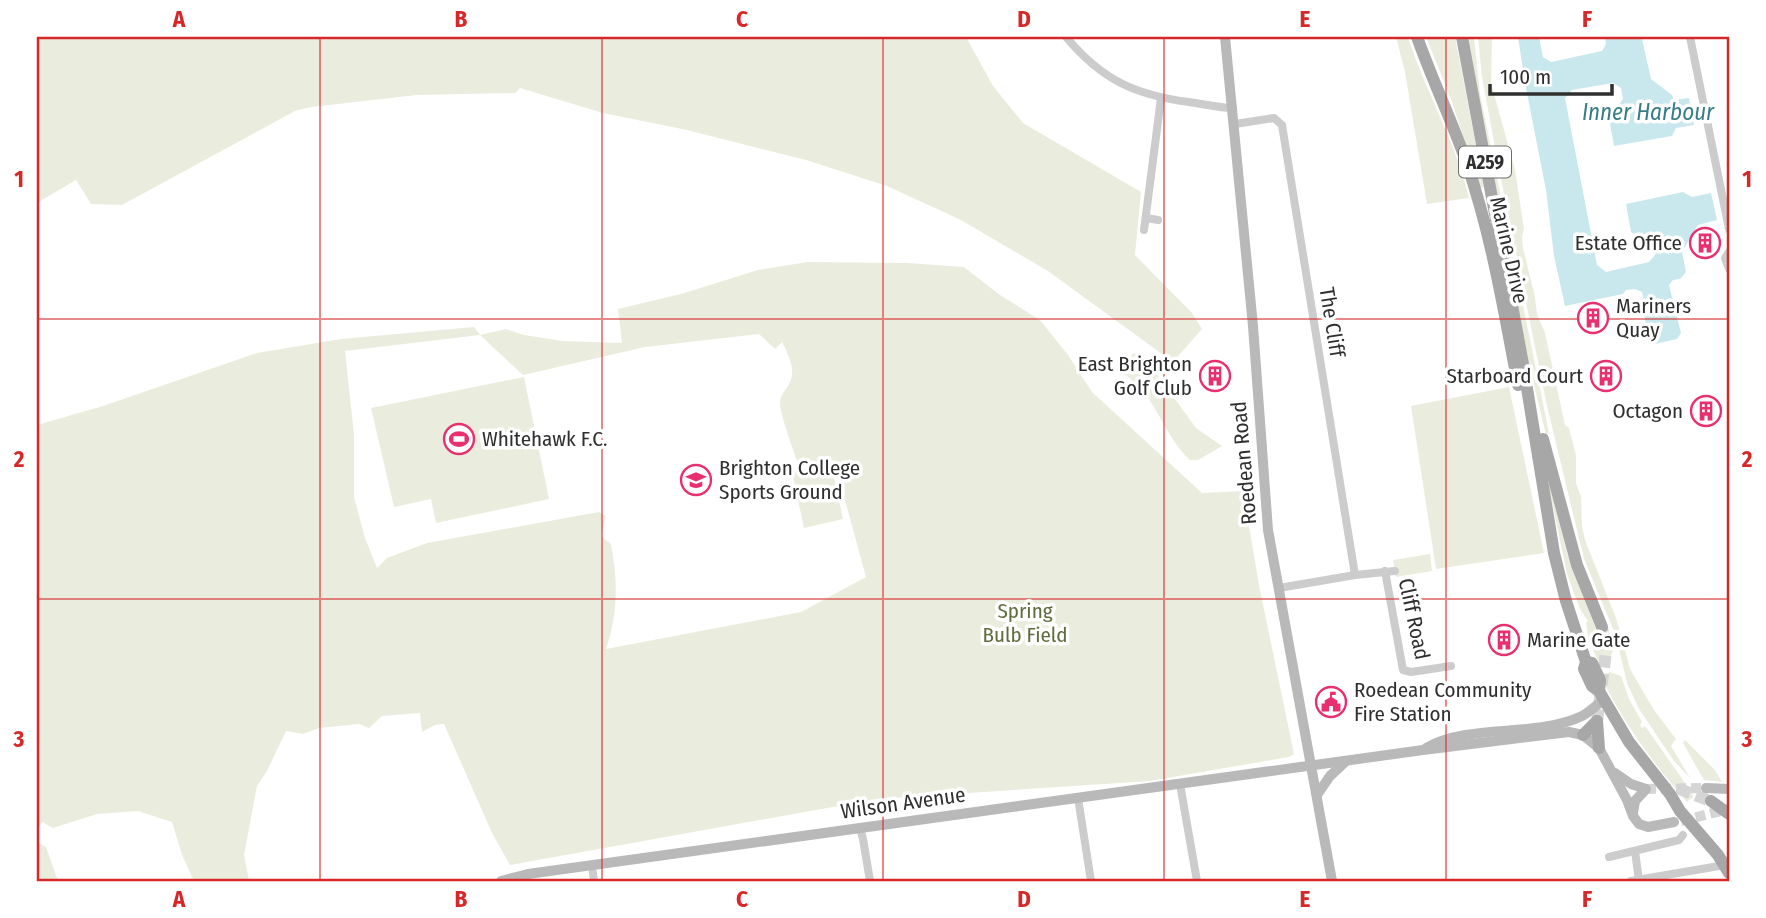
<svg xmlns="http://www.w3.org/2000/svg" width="1766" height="918" font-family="'Fira Sans Condensed',sans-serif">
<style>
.green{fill:#eaeddd;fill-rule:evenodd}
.water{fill:#c9e8ed}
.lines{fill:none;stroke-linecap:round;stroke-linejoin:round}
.secondary-tunnel{stroke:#d5d5d5;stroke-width:10;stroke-dasharray:10 5;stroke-linecap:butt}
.primary-tunnel{stroke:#d5d5d5;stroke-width:12;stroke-dasharray:12 6;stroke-linecap:butt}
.street{stroke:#ccc;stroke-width:8}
.secondary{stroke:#b9b9b9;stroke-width:10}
.primary{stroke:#a7a7a7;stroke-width:12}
.grid{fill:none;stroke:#d62828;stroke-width:2;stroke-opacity:0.55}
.labels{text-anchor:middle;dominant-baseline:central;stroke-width:7;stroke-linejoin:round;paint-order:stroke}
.shield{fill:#fff;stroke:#6d6d6d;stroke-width:2}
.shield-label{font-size:19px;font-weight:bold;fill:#2f2f2f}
.poi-label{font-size:21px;fill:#2f2f2f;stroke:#fff;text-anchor:start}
.street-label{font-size:21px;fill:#2f2f2f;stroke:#fff}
.park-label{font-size:21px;fill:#5f6c3c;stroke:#fff}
.water-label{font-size:23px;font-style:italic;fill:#387d86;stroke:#fff}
.neatline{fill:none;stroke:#d62828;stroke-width:2.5}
.grid-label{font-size:23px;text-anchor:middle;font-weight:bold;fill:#d62828}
</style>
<rect width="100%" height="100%" fill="#fff"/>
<g class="green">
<polygon points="37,37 966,37 993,86 1023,123 1141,192 1135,255 1192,313 1202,329 1173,362 1048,271 961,220 887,186 806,160 687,130 603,113 520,88 515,93 417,95 311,107 295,111 122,205 91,204 76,180 37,203"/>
<path d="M 1396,37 L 1408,37 C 1425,91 1456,142 1469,198 L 1427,204 L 1405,72 Z"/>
<polygon points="1426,37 1455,37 1484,187 1480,188 1451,99"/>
<polygon points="1465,37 1474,37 1480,94 1549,433 1546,435 1526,351"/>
<polygon points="1478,37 1492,37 1491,83 1515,170 1524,229 1522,237 1523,248 1535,297 1537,314 1545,333 1565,425 1569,428 1576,455 1576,483 1581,497 1582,526 1585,540 1616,618 1630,669 1654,710 1676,739 1671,746 1690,778 1674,761 1639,709 1627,683 1616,636 1584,559 1547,406 1500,174 1482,77"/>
<path d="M 808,262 L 907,263 L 964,267 L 1000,295 L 1040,320 L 1068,355 L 1092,392 L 1202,493 L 1243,491 L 1259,585 L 1294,754 L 1289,757 L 1150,781 L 877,799 L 510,865 L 492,833 L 444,724 L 435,725 L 422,732 L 420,713 L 382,716 L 369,728 L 359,724 L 319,728 L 303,734 L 286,731 L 267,771 L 257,786 L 244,855 L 249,881 L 194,881 L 182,855 L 172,822 L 138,811 L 97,814 L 53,828 L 42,822 L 37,829 L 37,425 L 103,406 L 257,353 L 341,339 L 474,327 L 480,335 L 506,329 L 524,335 L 563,341 L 622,343 L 618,309 L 681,294 L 758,270 ZM 759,334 L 775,349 L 782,342 C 788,354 797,370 789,384 C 786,390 780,395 780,403 C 780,415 795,454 799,467 L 834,460 L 866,577 L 801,612 L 606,649 C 618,614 618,581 611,544 L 601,536 L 606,516 L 599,512 L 427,543 L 387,558 L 377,568 L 365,538 L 354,497 L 354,435 L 345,351 L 480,335 L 523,375 L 645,347 Z"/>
<path d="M 1137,353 L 1156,373 L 1196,428 L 1222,446 L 1198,460 L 1190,460 C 1162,435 1156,392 1122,373 L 1120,365 L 1133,354 Z"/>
<polygon points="524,377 549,499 436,523 431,499 394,507 371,408"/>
<polygon points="1509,387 1544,553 1436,569 1411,406"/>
<polygon points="1543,459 1567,553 1596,630 1607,626 1614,649 1609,659 1601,666 1589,642 1586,623 1588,621 1580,609 1567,574"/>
<polygon points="831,463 843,519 804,528 792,472"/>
<polygon points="1430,554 1432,571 1396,577 1393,560"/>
<path d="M 1610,672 L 1621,676 L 1629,699 L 1642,722 L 1640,725 L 1642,728 L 1645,726 L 1692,793 L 1693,797 L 1687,802 C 1653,763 1624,724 1601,677 Z"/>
<polygon points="1685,740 1715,770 1722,782 1704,780 1683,743"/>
<polygon points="39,843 46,847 58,881 37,881 37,846"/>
</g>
<polygon class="water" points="1518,37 1539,37 1543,57 1551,62 1602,51 1606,44 1605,37 1643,37 1642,39 1651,79 1672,95 1674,100 1689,98 1694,125 1676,128 1672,136 1614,146 1609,118 1623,99 1621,88 1613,83 1572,90 1565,98 1597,265 1606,272 1649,262 1655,255 1652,243 1631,232 1626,204 1683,192 1692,197 1711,193 1717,220 1698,225 1682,252 1686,272 1680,279 1673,280 1669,285 1681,333 1677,339 1655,344 1649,340 1642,305 1644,301 1642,292 1635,289 1626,290 1623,294 1565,306 1554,256 1546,190 1525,83"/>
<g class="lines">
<g class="secondary-tunnel">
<polyline points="1646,789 1706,788"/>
<polyline points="1681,821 1729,809"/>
</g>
<g class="primary-tunnel">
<polyline points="1597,721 1606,652 1602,627"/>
<polyline points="1679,789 1711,801"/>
</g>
<g class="street">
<path d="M 1066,37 C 1102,80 1135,95 1189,102 C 1204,104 1219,108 1233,108"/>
<polyline points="1690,37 1729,229"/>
<polyline points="1235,124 1274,118 1282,125 1355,575"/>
<polyline points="1146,218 1158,220"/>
<polyline points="1144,230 1161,98"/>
<polyline points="1729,252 1725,258 1729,269"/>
<polyline points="1385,571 1403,670 1411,672 1451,666"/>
<polyline points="1279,588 1355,575 1395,571"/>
<polyline points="1180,784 1197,881"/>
<polyline points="1078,798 1091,881"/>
<polyline points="860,828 863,839 870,881"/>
<polyline points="1635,851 1639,881"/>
<polyline points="1609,857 1679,840 1683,835"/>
<polyline points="592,866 594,881"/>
<polyline points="1631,881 1725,865"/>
</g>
<g class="secondary">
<polyline points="1225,37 1253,326 1268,530 1332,881"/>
<path d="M 1426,748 C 1470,723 1536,738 1582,716 C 1590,712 1597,705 1604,699"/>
<polyline points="1615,773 1631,784 1646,789 1635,801 1633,813"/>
<polyline points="1706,788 1729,789"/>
<polyline points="1317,795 1330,776 1345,762"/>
<polyline points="501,881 528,874 1423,750 1569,732 1583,735 1599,748 1627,800 1633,816 1639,824 1648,827 1674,822"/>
</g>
<g class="primary">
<path d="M 1417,37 C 1432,79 1451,119 1466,161 C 1491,233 1504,310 1518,385"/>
<polyline points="1462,37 1523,364 1554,553 1566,601 1586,662 1584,669 1592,686 1599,691 1629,742 1670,794 1680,811 1718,855 1729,873"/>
<polyline points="1543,439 1577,565 1602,627"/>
<polyline points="1586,662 1592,663 1600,680 1599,691"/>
<polyline points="1597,721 1599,748"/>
<polyline points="1583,735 1597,721"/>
<polyline points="1711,801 1729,814"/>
</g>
</g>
<path class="grid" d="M 320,37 L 320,881M 602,37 L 602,881M 883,37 L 883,881M 1164,37 L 1164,881M 1446,37 L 1446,881M 37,319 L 1729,319M 37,599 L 1729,599"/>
<defs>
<g id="building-ring" transform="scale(1.575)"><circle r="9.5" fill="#fff" stroke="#e8306f" stroke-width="1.5"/><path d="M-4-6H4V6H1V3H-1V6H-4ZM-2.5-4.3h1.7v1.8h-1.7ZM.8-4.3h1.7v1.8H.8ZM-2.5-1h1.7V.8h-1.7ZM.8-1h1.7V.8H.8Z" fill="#e8306f"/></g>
<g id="stadium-ring" transform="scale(1.575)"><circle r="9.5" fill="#fff" stroke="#e8306f" stroke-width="1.5"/><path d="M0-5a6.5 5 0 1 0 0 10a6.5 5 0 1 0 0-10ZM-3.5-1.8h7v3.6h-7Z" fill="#e8306f"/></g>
<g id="school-ring" transform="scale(1.575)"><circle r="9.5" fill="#fff" stroke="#e8306f" stroke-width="1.5"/><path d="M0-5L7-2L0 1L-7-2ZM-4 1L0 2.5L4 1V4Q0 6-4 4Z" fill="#e8306f"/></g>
<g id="civic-ring" transform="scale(1.575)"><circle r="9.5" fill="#fff" stroke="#e8306f" stroke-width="1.5"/><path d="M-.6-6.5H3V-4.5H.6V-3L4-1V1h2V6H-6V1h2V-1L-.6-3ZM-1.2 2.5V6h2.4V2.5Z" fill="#e8306f"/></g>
</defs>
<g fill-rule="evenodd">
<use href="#building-ring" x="1705" y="243"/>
<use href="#building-ring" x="1593" y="318"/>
<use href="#building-ring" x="1215" y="376"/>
<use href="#building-ring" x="1606" y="376"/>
<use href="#building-ring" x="1706" y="411"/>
<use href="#stadium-ring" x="459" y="439"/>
<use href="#school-ring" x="696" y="480"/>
<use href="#building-ring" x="1504" y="640"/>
<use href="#civic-ring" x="1331" y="702"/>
</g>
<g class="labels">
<rect class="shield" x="1459" y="146.5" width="52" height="31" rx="5"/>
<g class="shield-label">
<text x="1485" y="162">A259</text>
</g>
<g class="poi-label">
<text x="1682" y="243" text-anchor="end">Estate Office</text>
<text x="1616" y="306">Mariners<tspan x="1616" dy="24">Quay</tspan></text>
<text x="1192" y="364" text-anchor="end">East Brighton<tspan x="1192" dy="24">Golf Club</tspan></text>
<text x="1583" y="376" text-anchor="end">Starboard Court</text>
<text x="1683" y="411" text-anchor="end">Octagon</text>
<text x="482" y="439">Whitehawk F.C.</text>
<text x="719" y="468">Brighton College<tspan x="719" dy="24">Sports Ground</tspan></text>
<text x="1527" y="640">Marine Gate</text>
<text x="1354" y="690">Roedean Community<tspan x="1354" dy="24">Fire Station</tspan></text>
</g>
<g class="street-label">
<text transform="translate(1509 250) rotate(77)">Marine Drive</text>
<text transform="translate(1332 322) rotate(81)">The Cliff</text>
<text transform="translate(1244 463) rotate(-95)">Roedean Road</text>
<text transform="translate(1414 619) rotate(78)">Cliff Road</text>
<text transform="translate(903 803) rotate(-8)">Wilson Avenue</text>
</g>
<g class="park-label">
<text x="1025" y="611">Spring<tspan x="1025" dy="24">Bulb Field</tspan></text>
</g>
<g class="water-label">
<text x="1648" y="112">Inner Harbour</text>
</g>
</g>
<rect width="1766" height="918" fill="none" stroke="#ffffff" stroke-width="77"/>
<path d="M1490 84v10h122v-10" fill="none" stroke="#2f2f2f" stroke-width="3.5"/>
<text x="1500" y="84" font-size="21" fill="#2f2f2f" stroke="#ffffff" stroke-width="5" paint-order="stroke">100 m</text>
<rect x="38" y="38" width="1690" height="842" class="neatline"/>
<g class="grid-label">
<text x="179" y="27">A</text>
<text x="461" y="27">B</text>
<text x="742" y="27">C</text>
<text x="1024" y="27">D</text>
<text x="1305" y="27">E</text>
<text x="1587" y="27">F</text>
<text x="19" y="187">1</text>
<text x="1747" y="187">1</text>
<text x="19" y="467">2</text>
<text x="1747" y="467">2</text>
<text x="19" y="747">3</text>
<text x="1747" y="747">3</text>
<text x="179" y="907">A</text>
<text x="461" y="907">B</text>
<text x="742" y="907">C</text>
<text x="1024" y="907">D</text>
<text x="1305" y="907">E</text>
<text x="1587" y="907">F</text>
</g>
</svg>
